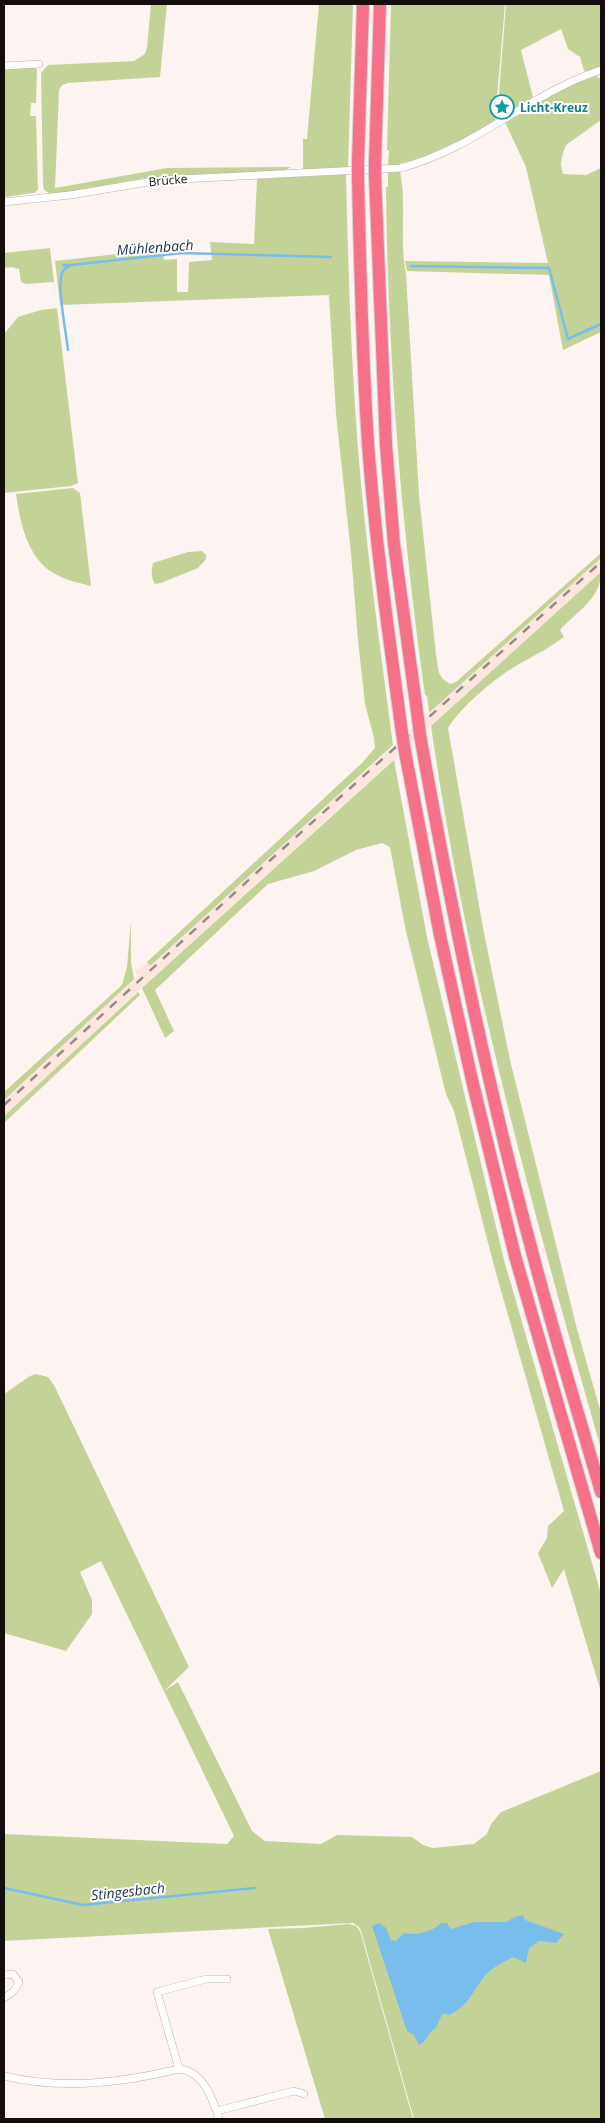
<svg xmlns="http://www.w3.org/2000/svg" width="605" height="2123" font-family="'Open Sans',sans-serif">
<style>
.built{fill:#fde6dd}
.green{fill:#c3d398}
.water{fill:#77beed}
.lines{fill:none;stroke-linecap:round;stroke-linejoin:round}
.stream{stroke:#77beed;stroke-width:2.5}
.street-casing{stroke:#c1ada6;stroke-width:8}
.highway-casing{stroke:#d5d3d3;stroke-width:14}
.street{stroke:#fff;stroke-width:7}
.highway{stroke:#f6708a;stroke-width:12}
.rail{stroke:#938b88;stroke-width:2.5;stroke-dasharray:9 9;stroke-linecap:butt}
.highway-bridge-casing{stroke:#d5d3d3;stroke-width:14;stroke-linecap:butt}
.highway-bridge{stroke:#f6708a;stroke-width:12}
.labels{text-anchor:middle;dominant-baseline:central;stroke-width:4;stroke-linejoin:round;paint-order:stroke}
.culture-label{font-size:12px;font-weight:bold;fill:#0d838f;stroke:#fff;text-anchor:start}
.street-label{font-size:12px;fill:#140d0b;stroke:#fff}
.water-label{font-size:14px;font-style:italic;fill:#123245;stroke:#fff}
</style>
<rect width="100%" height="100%" fill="#fdf4f1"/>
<polygon class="built" points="601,558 601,572 137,992 4,1116 4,1100 137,976 135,969 139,969 147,962 150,966"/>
<g class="green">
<polygon points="151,4 167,4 160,77 68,83 62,85 59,90 55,188 167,168 291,167 284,171 145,178 57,194 49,193 44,190 43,184 41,73 48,65 134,61 145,54 147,47"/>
<polygon points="319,4 353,4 348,168 303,170 303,139 307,139"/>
<path d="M 391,4 L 505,4 L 495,121 C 461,140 428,160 388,166 L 389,150 L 387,150 Z"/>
<polygon points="506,4 601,4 601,68 585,73 580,57 568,49 561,29 521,50 533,97 497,119"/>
<polygon points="32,68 37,69 36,103 31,103 30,114 31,116 36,116 38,190 34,193 4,197 4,69"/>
<polygon points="596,76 601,79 601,120 566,145 562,156 561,165 563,174 586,175 601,168 601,332 563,350 549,275 407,271 405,261 548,263 526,167 505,122 561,89"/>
<path d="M 388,171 L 400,171 C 407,205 399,240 406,274 L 419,495 L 436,655 L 439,673 L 443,679 L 450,684 L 456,682 L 601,553 L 601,558 L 429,713 L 427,696 L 425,695 C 401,527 388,357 386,187 L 388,187 Z"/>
<path d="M 346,174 C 348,264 351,358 358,449 C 366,548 380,646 393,745 L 150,966 L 147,962 L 362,763 L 375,748 L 374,738 L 365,704 L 358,640 L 351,553 L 336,414 L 329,295 L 60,305 L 55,261 L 162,249 L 164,260 L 177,259 L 177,292 L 188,292 L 189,262 L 212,260 L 210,242 L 254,244 L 257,179 Z"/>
<polygon points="50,248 54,282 26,284 21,282 19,269 12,267 4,268 4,253"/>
<polygon points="57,308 78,483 71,486 4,493 4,334 18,317 41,310"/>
<path d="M 73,488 L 80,493 L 91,586 C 80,583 68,581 57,575 C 28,561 20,523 16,494 Z"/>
<path d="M 202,551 L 206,555 L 206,559 L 198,568 L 161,583 L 155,584 C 151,578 151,570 153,563 L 188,552 Z"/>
<path d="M 601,572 C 601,599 576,612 560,630 L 564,637 C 548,649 531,657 514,667 C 492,681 462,706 448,728 L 483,928 L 510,1060 L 577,1329 L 601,1413 L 601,1449 C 533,1211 466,971 431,726 Z"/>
<polygon points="394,760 427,937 504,1260 601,1594 601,1692 564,1569 552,1588 538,1553 547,1538 548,1526 564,1511 494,1266 454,1111 446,1094 405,927 390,847 382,843 356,850 314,871 268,884 155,990 174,1031 165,1038 142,988"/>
<polygon points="131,921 131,963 134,979 4,1100 4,1092 122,985 127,967"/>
<polygon points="138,992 140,995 4,1123 4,1116"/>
<polygon points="36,1374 48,1377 54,1385 189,1667 164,1691 178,1682 252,1831 265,1841 321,1844 337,1835 412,1837 423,1845 433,1848 474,1844 487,1834 491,1824 501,1812 601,1771 601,2119 414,2119 361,1931 359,1927 353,1923 4,1941 4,1834 227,1844 234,1836 101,1561 80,1572 92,1600 92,1614 66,1651 4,1633 4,1394 30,1376"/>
<polygon points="349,1924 356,1926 360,1931 413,2119 325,2119 268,1929 303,1928"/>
</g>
<path class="water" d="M 523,1915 L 525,1920 L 564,1934 L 556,1943 L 539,1941 L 529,1948 L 526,1963 L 513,1957 C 506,1961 498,1965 492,1969 C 473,1985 474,2003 449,2015 L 442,2014 L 436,2028 C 427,2032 428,2041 419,2045 L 414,2035 L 407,2031 L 372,1926 L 379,1923 L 386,1928 L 391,1940 L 396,1941 L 404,1933 C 417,1936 432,1932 441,1923 L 447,1923 L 451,1929 L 474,1922 L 507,1922 L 514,1917 Z"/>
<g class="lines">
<g class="stream">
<polyline points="63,265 69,265"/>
<polyline points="411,266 549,268 568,339 601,324"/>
<path d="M 68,350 C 66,332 57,287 62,273 C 64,268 67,267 71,265 L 182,253 L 331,257"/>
<polyline points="4,1888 83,1905 255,1888"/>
</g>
<g class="street-casing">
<g id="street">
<polyline points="4,66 39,64"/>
<path d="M 4,202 L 70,195 L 160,180 L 401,168 C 474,149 530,93 601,70"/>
<polyline points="4,1975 13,1974 19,1982 14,1991 4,1998"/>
<polyline points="179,2069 157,1992 206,1979 227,1979"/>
<path d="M 4,2076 C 63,2090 120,2083 179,2069 C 203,2071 213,2099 219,2119"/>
<polyline points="217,2111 294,2091 304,2094"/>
</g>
</g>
<g class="highway-casing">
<g id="highway">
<polyline points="358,162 363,4"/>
<polyline points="375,163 380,4"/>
<polyline points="375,176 386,445 394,544 418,719"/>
<path d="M 358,178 C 360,266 362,355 368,443 C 375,540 389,636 402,733"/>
<path d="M 420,735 C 451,909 486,1081 532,1251 C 553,1332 578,1412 601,1492"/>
<polyline points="405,752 440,935 472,1080 515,1256 601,1553"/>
</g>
</g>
<use href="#street" class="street"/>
<use href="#highway" class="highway"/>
<polyline class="rail" points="4,1105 266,864 601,562"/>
<g class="highway-bridge-casing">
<g id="highway-bridge">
<polyline points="358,162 358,178"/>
<polyline points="375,176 375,163"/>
<polyline points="418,719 420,735"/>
<polyline points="402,733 405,752"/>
</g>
</g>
<use href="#highway-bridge" class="highway-bridge"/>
</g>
<defs>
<g id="sight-ring" transform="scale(1.25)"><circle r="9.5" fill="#fff" stroke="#0f9aa8" stroke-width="1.5"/><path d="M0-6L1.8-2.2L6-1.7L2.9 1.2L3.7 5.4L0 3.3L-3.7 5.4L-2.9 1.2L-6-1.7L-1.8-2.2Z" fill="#0f9aa8"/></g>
</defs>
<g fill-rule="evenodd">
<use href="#sight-ring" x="502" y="107"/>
</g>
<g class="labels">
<g class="culture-label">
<text x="520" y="107">Licht-Kreuz</text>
</g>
<g class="street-label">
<text transform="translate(168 180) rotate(-5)">Brücke</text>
</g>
<g class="water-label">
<text transform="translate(155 247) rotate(-4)">Mühlenbach</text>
<text transform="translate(128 1891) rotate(-6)">Stingesbach</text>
</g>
</g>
<rect width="605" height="2123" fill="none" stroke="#140d0b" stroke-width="10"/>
</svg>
